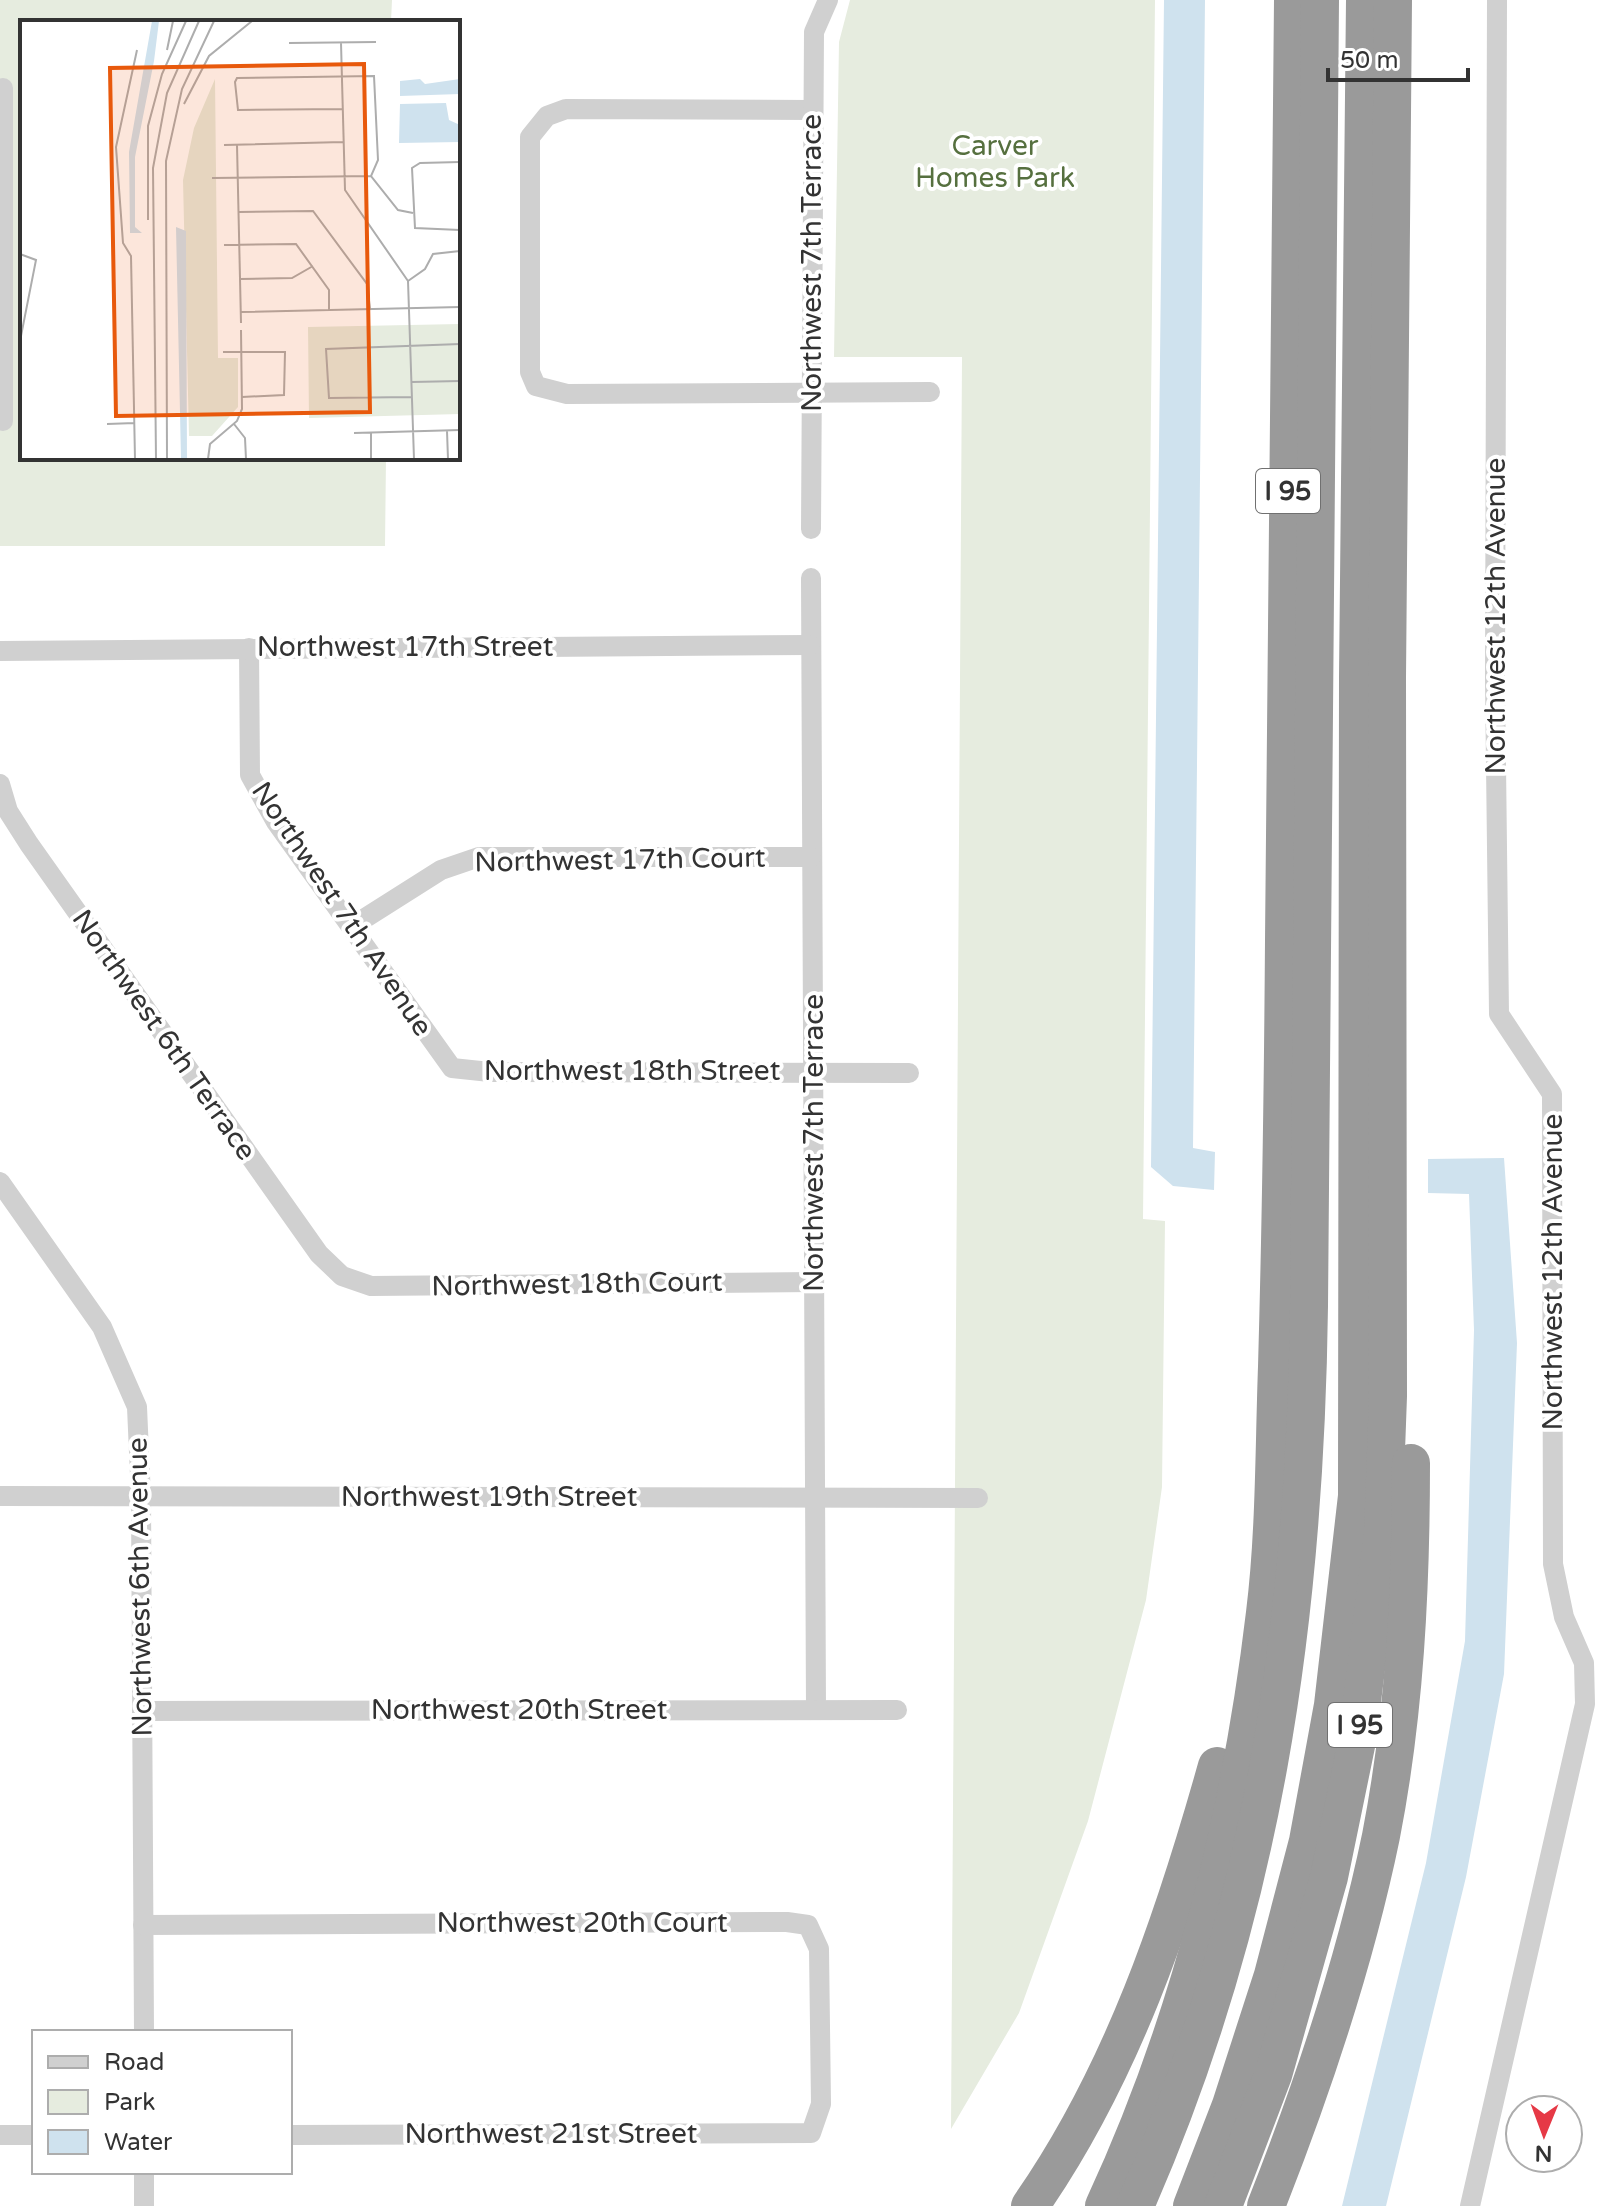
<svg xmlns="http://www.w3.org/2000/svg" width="1616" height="2206" font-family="'Varela Round',sans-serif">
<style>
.green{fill:#e6ecdf}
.water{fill:#cfe2ee}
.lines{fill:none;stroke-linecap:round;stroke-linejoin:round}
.street{stroke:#d0d0d0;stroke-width:20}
.highway{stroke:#9a9a9a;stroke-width:38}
.labels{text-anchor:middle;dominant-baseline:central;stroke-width:8;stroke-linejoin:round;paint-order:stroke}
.shield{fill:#fff;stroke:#707070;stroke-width:2}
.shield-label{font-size:26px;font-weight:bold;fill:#333}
.park-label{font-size:28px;fill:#56703f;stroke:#fff}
.street-label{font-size:28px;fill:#333;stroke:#fff}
.inset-road{fill:none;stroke:#adadad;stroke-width:2}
.view{fill:#e8590c;fill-opacity:0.15;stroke:#e8590c;stroke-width:4}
.inset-edge{fill:none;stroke:#333;stroke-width:4}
</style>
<rect width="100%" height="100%" fill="#fff"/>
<g class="green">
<polygon points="0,0 392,0 391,22 22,22 22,458 386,458 385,546 0,546"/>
<polygon points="850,0 1155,0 1143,1219 1165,1221 1162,1487 1146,1600 1088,1821 1019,2013 951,2129 962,357 834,357 839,42"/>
</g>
<g class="water">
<polygon points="1164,0 1205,0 1193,1148 1215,1152 1214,1190 1173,1186 1151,1167"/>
<polygon points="1504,1158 1517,1343 1504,1674 1466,1877 1386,2206 1342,2206 1426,1863 1465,1641 1474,1330 1469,1194 1428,1193 1428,1159"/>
</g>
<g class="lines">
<g class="street">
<polyline points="812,110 566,109 547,116 530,137 530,372 536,386 567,394 930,392"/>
<polyline points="3,421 3,88"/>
<polyline points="811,529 814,32 828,0"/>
<polyline points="811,578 816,1709"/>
<polyline points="249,648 250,775 276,822 452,1068 490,1072 909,1073"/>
<polyline points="0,651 810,645"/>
<polyline points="0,784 8,811 29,844 319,1254 342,1276 371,1286 814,1282"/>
<polyline points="351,927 441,870 479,857 811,857"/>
<polyline points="0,1182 102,1327 137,1407 141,1498 144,2032"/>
<polyline points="0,1496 978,1498"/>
<polyline points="142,1711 897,1710"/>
<polyline points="143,1925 787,1922 808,1925 819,1949 821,2104 811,2133 290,2135"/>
<polyline points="0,2135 34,2135"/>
<polyline points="144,2206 144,2172"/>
<polyline points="1470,2206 1585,1704 1584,1663 1564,1617 1553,1564 1552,1094 1499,1014 1495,681 1497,0"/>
</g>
<g class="highway">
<path d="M 1030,2206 C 1122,2074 1174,1919 1217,1766"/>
<path d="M 1104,2206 C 1190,2021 1241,1815 1265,1613 C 1275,1532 1274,1449 1277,1367 C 1281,1225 1283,1083 1284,941 C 1287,628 1290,314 1293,0"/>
<path d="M 1135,2206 C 1263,1915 1305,1622 1309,1306 L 1320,0"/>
<polyline points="1192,2206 1231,2105 1273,1975 1308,1841 1333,1705 1357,1496 1358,677 1365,0"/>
<polyline points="1223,2206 1273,2075 1329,1877 1357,1741 1383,1533 1388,1396 1387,678 1393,0"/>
<path d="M 1266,2206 C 1313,2087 1355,1962 1381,1836 C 1405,1713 1411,1588 1411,1463"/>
</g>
</g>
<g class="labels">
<g class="shield">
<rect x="1256" y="469" width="64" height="44" rx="6"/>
<rect x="1328" y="1703" width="64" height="44" rx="6"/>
</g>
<g class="shield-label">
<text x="1288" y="491">I 95</text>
<text x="1360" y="1725">I 95</text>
</g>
<g class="park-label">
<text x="995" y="146">Carver<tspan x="995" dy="32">Homes Park</tspan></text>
</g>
<g class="street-label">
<text transform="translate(812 263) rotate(-90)">Northwest 7th Terrace</text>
<text transform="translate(1496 616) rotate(-90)">Northwest 12th Avenue</text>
<text x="405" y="647">Northwest 17th Street</text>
<text transform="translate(620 860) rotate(-1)">Northwest 17th Court</text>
<text transform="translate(342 909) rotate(56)">Northwest 7th Avenue</text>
<text transform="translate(164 1035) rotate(55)">Northwest 6th Terrace</text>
<text x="632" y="1071">Northwest 18th Street</text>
<text transform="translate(814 1143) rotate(-90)">Northwest 7th Terrace</text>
<text transform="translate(1553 1272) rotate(-90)">Northwest 12th Avenue</text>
<text transform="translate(577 1284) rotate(-1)">Northwest 18th Court</text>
<text x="489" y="1497">Northwest 19th Street</text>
<text transform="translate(140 1587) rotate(-91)">Northwest 6th Avenue</text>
<text x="519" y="1710">Northwest 20th Street</text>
<text x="582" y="1923">Northwest 20th Court</text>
<text x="551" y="2134">Northwest 21st Street</text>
</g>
</g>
<g transform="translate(20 20)">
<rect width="440" height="440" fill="#fff"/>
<path d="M 195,59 L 198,338 L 218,338 L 218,387 L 192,416 L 169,416 L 163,160 L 174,108 ZM 440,304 L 440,394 L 289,398 L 288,307 Z" fill="#e6ecdf"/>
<path d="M 132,1 L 139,1 L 134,41 L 115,137 L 115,207 L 122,213 L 110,213 L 109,132 ZM 400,59 L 405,64 L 440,59 L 440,74 L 380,76 L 380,61 ZM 426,83 L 429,100 L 440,105 L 440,122 L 379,123 L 380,84 ZM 156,207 L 166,211 L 167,439 L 161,439 Z" fill="#cfe2ee"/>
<path class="inset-road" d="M 269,23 L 356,22M 321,23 L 325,170 L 388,261 L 394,439M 147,30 L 153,1M 164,84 L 189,36 L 232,1M 323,89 L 218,90 L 215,62 L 217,58 L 354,56 L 358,140 L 351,156 L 378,190 L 393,193M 204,125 L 323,122M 217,125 L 221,303M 440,142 L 400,143 L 392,148 L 395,208 L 440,210M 192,158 L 351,156M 219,192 L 293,191 L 347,264 L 350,289M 128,200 L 128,106 L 142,54 L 166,1M 204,225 L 276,224 L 309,270 L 309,290M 0,234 L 16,240 L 0,321M 220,259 L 272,258 L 293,246M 388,261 L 405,249 L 413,234 L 440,231M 221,292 L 440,287M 349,325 L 350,378M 203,332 L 265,332 L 264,375 L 222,377M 392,362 L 440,361M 392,377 L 309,378 L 306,329 L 440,324M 87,404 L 115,403M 214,404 L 225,418 L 226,439M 427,411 L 428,439M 351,412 L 351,439M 334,413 L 440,410M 115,439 L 111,236 L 103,223 L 96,127 L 117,30M 136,439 L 133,148 L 147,73 L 179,1M 147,439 L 146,141 L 162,69 L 194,1M 188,439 L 190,424 L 217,401 L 222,389 L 221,310"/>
<path class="view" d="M 344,44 L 350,392 L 96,396 L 90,48 Z"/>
<rect width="440" height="440" class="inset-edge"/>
</g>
<rect x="32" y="2030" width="260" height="144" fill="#ffffff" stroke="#adadad" stroke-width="2"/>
<rect x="48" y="2056" width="40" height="12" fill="#d0d0d0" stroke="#adadad" stroke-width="2"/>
<text x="104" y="2070" font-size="24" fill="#333333">Road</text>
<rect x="48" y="2090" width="40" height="24" fill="#e6ecdf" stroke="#adadad" stroke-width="2"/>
<text x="104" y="2110" font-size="24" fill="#333333">Park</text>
<rect x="48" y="2130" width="40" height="24" fill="#cfe2ee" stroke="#adadad" stroke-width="2"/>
<text x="104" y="2150" font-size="24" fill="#333333">Water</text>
<g transform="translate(1544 2134) rotate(181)"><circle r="38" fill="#ffffff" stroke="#adadad" stroke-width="2"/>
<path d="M0-6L14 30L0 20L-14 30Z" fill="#e63946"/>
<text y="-12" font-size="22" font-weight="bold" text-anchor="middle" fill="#333333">N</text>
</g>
<path d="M1328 68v12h140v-12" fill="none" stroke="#333333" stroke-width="4"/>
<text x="1340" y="68" font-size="24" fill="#333333" stroke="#ffffff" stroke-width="6" paint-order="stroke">50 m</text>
</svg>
